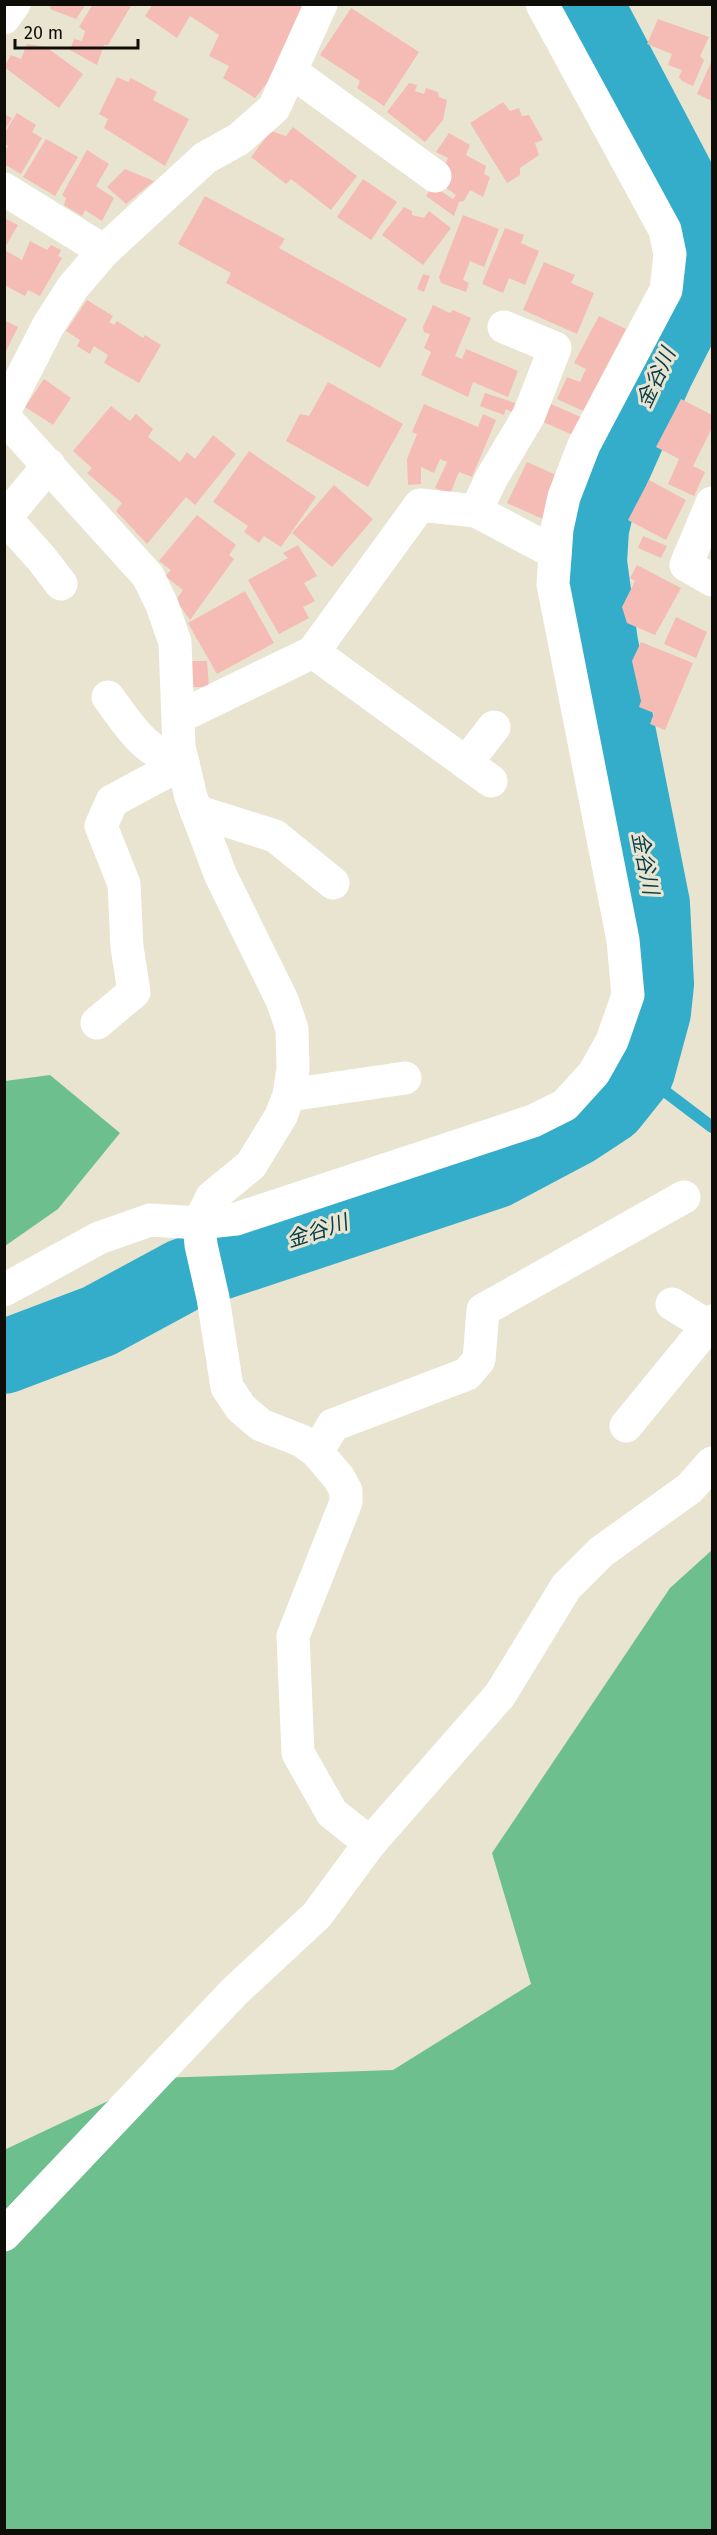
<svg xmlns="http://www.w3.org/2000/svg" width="717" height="2535" font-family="'Fira Sans','Noto Sans JP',sans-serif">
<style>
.forest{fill:#6dc08e}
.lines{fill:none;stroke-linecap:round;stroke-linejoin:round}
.stream{stroke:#33adc9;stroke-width:12}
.river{stroke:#33adc9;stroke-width:74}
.building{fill:#f4bcb5}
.minor{stroke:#fff;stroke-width:33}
.labels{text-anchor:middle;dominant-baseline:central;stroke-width:6;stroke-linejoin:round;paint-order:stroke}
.water-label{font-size:21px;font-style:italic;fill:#063d49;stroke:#e9e4d0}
</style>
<rect width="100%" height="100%" fill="#e9e4d0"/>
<g class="forest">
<polygon points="50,1075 120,1133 58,1209 5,1246 5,1081"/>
<polygon points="712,1550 712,2530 5,2530 4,2150 157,2078 393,2070 531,1984 492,1853 670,1588"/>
</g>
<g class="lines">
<polyline class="stream" points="638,1071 712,1127"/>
<polyline class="river" points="4,1357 99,1321 184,1275 494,1172 575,1129 610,1106 638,1071 654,1012 657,984 653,904 601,643 590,562 592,529 598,503 657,371 688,310 698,280 702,248 692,205 586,4"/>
</g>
<g class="building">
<polygon points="51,4 86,4 76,19 50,9"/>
<polygon points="93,4 132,4 108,45 104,45 97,65 70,50 74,39 82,41 85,31 79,27"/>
<polygon points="153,4 305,4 267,83 255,98 223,78 229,66 209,56 219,35 190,16 177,38 145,16"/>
<polygon points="351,8 419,52 384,106 357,88 360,81 320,55"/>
<polygon points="658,19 709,37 700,56 704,60 693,86 682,81 679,77 682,70 668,65 672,54 647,44"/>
<polygon points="27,44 46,47 83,74 59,108 4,67 11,55 21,59"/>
<polygon points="712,60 712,101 697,94"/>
<polygon points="117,77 128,82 131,78 157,92 153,100 189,119 165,166 104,128 108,119 99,114"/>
<polygon points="409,83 417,85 415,91 424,94 426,88 438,92 439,97 447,100 443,120 425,142 387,112"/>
<polygon points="503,102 510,111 519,108 522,116 529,115 543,140 535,143 539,155 520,168 520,175 507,183 470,123"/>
<polygon points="17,113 36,125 32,132 42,138 21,174 4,164 4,152 8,146 4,143 4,134"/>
<polygon points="4,114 12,118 4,131"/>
<polygon points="293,127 357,176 331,210 291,179 286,184 251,157 271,131 286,136"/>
<polygon points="449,133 470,145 466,155 486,166 484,174 490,177 483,197 470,190 464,201 459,202 454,216 426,196 433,186 453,199 456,195 438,182 448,158 436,152"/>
<polygon points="46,139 78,157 55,196 23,177"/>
<polygon points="87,150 109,164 96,186 114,198 102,221 85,210 82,216 64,205 66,198 62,195"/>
<polygon points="125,169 154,181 126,204 107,187"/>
<polygon points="363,179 397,202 371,240 337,217"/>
<polygon points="205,196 285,239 279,248 407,319 380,368 226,283 231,273 178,244"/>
<polygon points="404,207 412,211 412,215 424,218 429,211 451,228 423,265 382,235"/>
<polygon points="463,215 499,229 484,267 470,261 463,280 469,283 466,292 441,283 439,277"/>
<polygon points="4,218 18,225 4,249"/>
<polygon points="505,228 524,235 521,243 539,251 525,285 509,278 503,293 482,284"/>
<polygon points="30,241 47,250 51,245 61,250 58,256 62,258 40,296 28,290 25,296 4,285 6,251 22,260"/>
<polygon points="544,262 575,275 571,283 594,293 577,334 523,310"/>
<polygon points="423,274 430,276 424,292 417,289"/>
<polygon points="87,300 113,316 97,341 109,322 114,325 117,321 143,338 145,335 161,345 139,383 104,363 108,355 94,346 90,354 77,346 80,340 66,331"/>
<polygon points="433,305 450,313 453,310 471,318 455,356 462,359 466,349 518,371 508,397 473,382 468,397 421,375 431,352 424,348 430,334 424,332 423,327"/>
<polygon points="599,316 626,329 583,411 557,399 567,377 580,382 586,369 574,363"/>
<polygon points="4,320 18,327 4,355"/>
<polygon points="44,379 71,398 53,425 25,407"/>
<polygon points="328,382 403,424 368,487 286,441 300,414 309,416"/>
<polygon points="485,393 515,403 512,412 506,409 504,415 480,406"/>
<polygon points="681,399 712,415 712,428 693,466 705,472 694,496 668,484 679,459 656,447"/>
<polygon points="424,404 478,427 483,414 496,420 472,477 459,472 450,494 435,488 447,462 440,459 434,473 421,467 421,484 408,485 407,459 417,434 412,432"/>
<polygon points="551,404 583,418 575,436 543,422"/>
<polygon points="111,406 130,421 136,414 153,429 148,437 180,462 187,452 195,459 213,435 236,454 195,505 186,497 147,544 116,511 122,503 87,473 92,468 73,451"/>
<polygon points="249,451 316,497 281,547 264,536 259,543 244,532 248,526 213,502"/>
<polygon points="527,462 554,474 554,483 543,519 507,503"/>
<polygon points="649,480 686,500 666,540 628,520"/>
<polygon points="334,485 373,519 332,567 292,533"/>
<polygon points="197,515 236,545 229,555 234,559 190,620 176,600 183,590 165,576 171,570 159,561"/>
<polygon points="643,536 667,546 661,558 638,548"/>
<polygon points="298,545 317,576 304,583 315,601 303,607 309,618 279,634 248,580 288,558 283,553"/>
<polygon points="637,565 681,588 655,635 627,623 622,607 635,581 630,578"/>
<polygon points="245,591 274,643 217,674 188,623"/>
<polygon points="676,617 707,632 696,658 664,644"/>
<polygon points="641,642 693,663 665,730 650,724 654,713 639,707 641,701 632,661"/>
<polygon points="191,661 207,661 209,687 192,687"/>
</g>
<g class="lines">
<g class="minor">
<polyline points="4,18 14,4"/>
<polyline points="292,72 435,176"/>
<polyline points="4,189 104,251"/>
<polyline points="4,412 48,326 73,287 104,251 205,158 239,139 274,108 321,4"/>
<polyline points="4,417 148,576 162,605 175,642 179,747 191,797 221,876 282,1000 292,1029 293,1069 289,1095 281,1116 251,1165 212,1197 199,1223 201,1245 213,1298 227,1387 241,1408 261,1425 302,1441 317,1452 339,1478 346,1491 346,1502 293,1636 298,1753 332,1813 370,1843"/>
<polyline points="49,465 5,518 41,558 61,584"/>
<polyline points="712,503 686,565 712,580"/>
<polyline points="476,511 491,479 529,415 555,348 504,327"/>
<polyline points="313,652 491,781"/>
<path d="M 108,697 C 131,728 144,752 183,763"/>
<polyline points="179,717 313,652 420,505 476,511 555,553"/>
<polyline points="466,763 494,727"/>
<polyline points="196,811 275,836 333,883"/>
<polyline points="97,1023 134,992 127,947 124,884 101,826 112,801 183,763"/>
<polyline points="289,1095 405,1078"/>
<polyline points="4,1290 99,1238 150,1220 199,1223 236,1219 533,1121 565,1105 594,1073 612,1041 628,995 623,940 553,584 557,529 564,497 584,445 666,290 670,254 665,230 542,4"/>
<polyline points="672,1304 708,1326"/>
<polyline points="626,1426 712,1321"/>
<polyline points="317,1452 333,1425 467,1374 479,1360 483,1310 684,1197"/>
<polyline points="4,2235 235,1991 317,1915 370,1843 500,1695 566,1587 601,1552 690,1488 712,1463"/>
</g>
</g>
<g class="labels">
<g class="water-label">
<text transform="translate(656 378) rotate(-65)">金谷川</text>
<text transform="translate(645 863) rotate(79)">金谷川</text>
<text transform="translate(317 1231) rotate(-18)">金谷川</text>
</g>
</g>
<rect width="717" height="2535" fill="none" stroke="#0f0d07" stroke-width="12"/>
<path d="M15 39v9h123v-9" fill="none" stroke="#0f0d07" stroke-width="3"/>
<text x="24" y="39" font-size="18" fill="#0f0d07" stroke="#e9e4d0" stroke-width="4.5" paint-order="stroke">20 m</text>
</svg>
